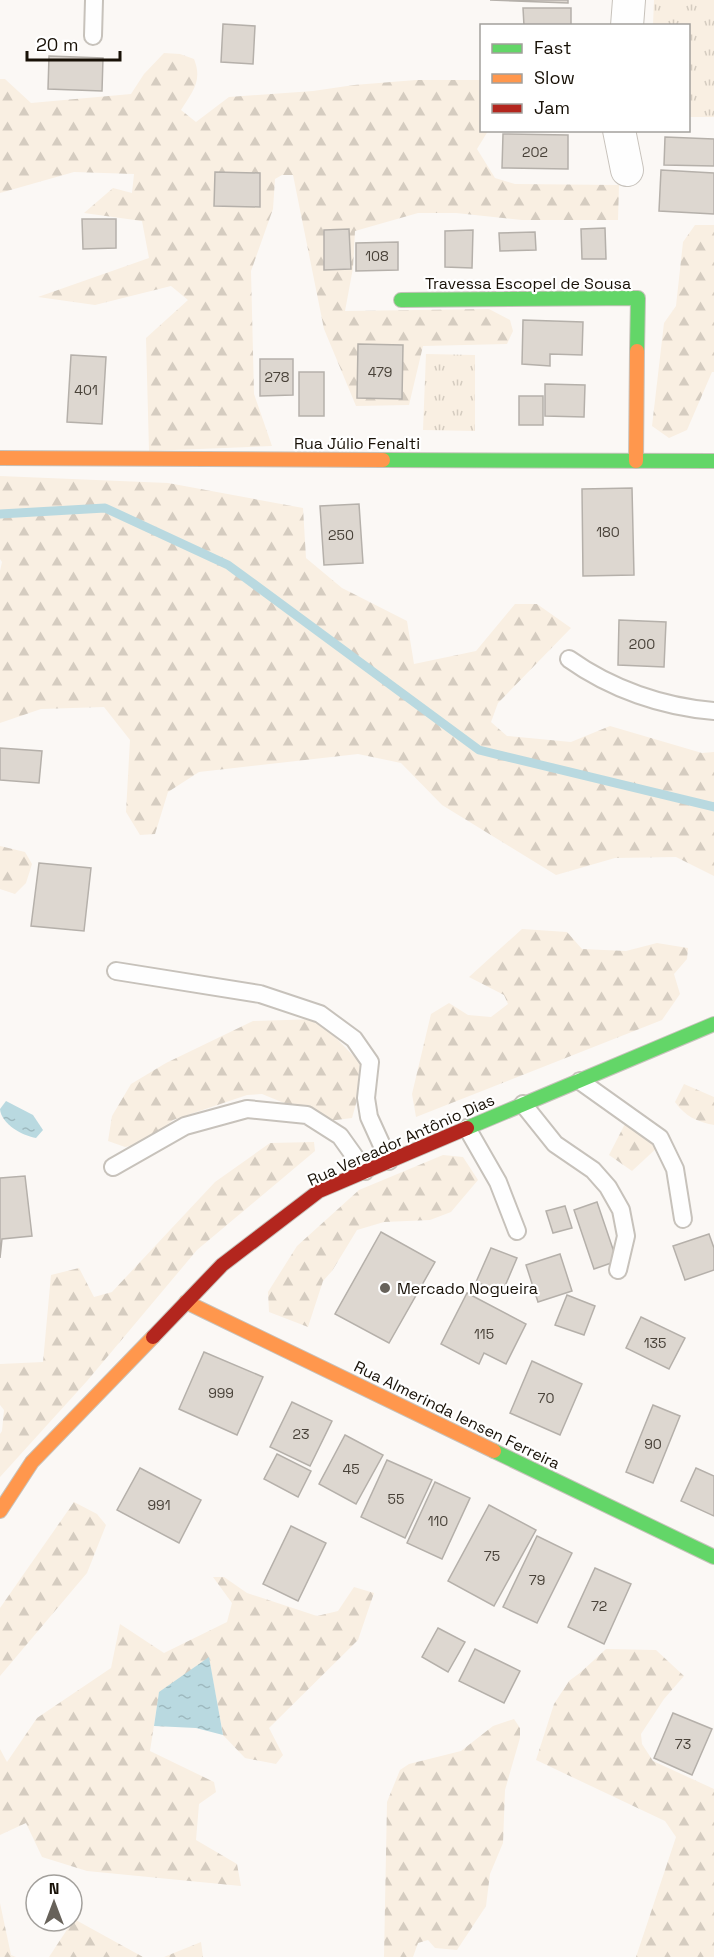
<svg xmlns="http://www.w3.org/2000/svg" width="714" height="1957" font-family="'Space Grotesk',sans-serif">
<style>
.grass{fill:url(#grass-tufts)}
.forest{fill:url(#forest-firs)}
.water{fill:url(#water-ripples)}
.lines{fill:none;stroke-linecap:round;stroke-linejoin:round}
.stream{stroke:#b9d9e0;stroke-width:9}
.building{fill:#ddd7d0;stroke:#b5b0aa;stroke-width:1.5}
.lane-casing{stroke:#c7c2bb;stroke-width:20}
.street-casing{stroke:#c7c2bb;stroke-width:34}
.fast-casing{stroke:#c7c2bb;stroke-width:16}
.slow-casing{stroke:#c7c2bb;stroke-width:16}
.jam-casing{stroke:#c7c2bb;stroke-width:16}
.lane{stroke:#fefefe;stroke-width:16}
.street{stroke:#fefefe;stroke-width:32}
.fast{stroke:#63d668;stroke-width:14}
.slow{stroke:#ff974d;stroke-width:14}
.jam{stroke:#b3261e;stroke-width:14}
.poi-dot{fill:#67625a;stroke:#fff;stroke-width:2}
.labels{text-anchor:middle;dominant-baseline:central;stroke-width:4.5;stroke-linejoin:round;paint-order:stroke}
.number-label{font-size:14px;fill:#494239}
.street-label{font-size:16px;fill:#181107;stroke:#fff}
.poi-label{font-size:16px;fill:#181107;stroke:#fff;text-anchor:start}
</style>
<defs>
<pattern id="grass-tufts" width="24" height="20" patternUnits="userSpaceOnUse" patternTransform="scale(1.5)"><rect width="24" height="20" fill="#f9efe2"/><path d="M3 7l-1-3M5 7V3M7 7l1-3M15 17l-1-3M17 17v-4M19 17l1-3" fill="none" stroke="#d5ccc0"/></pattern>
<pattern id="forest-firs" width="22" height="20" patternUnits="userSpaceOnUse" patternTransform="scale(1.5)"><rect width="22" height="20" fill="#f9efe2"/><path d="M5 1l3.5 6h-7zM16 11l3.5 6h-7z" fill="#d5ccc0"/></pattern>
<pattern id="water-ripples" width="26" height="14" patternUnits="userSpaceOnUse" patternTransform="scale(1.5)"><rect width="26" height="14" fill="#b9d9e0"/><path d="M2 4q2-2 4 0t4 0M15 11q2-2 4 0t4 0" fill="none" stroke="#9eb9bf"/></pattern>
</defs>
<rect width="100%" height="100%" fill="#fbf8f5"/>
<g class="grass">
<polygon points="654,0 714,0 714,117 689,117 688,26 653,25"/>
<polygon points="426,354 475,355 475,431 423,430"/>
</g>
<g class="forest">
<path d="M 164,53 L 180,54 L 194,59 C 203,81 192,92 181,110 L 196,122 L 229,97 L 313,91 L 354,85 L 416,80 L 481,80 L 482,130 L 488,131 L 477,149 L 495,178 L 515,184 L 619,185 L 618,220 L 522,220 L 456,213 L 418,213 L 355,231 L 353,268 L 345,311 L 489,309 L 510,320 L 513,331 L 507,344 L 423,346 L 409,405 L 356,406 L 324,329 L 293,175 L 282,175 L 275,179 L 273,209 L 251,271 L 254,394 L 272,446 L 149,451 L 146,338 L 188,300 L 171,286 L 95,305 L 38,297 L 149,258 L 142,221 L 84,213 L 113,188 L 132,193 L 134,174 L 74,172 L 0,193 L 0,79 L 5,79 L 31,103 L 131,94 L 144,74 Z"/>
<polygon points="695,225 714,225 714,372 712,372 687,430 669,438 652,426 664,323 676,306 683,242"/>
<polygon points="0,476 168,483 303,508 306,558 342,588 407,621 414,664 476,651 515,604 537,604 571,628 498,703 491,722 507,736 571,742 610,726 702,753 714,752 714,876 676,857 615,858 556,875 442,805 401,763 358,754 199,772 168,792 155,834 140,835 126,812 130,740 104,707 41,709 0,723 0,571 2,562 0,559"/>
<polygon points="0,846 25,852 32,864 26,883 15,894 0,889"/>
<polygon points="522,929 567,932 582,949 626,951 657,943 688,948 687,959 674,974 680,994 662,1020 416,1117 412,1094 431,1014 449,1003 468,1015 491,1017 508,1004 504,995 469,977"/>
<polygon points="318,1019 363,1066 361,1086 352,1118 328,1121 262,1094 247,1095 173,1120 143,1144 125,1147 108,1141 112,1116 131,1084 166,1063 253,1021"/>
<path d="M 684,1084 L 714,1097 L 714,1125 C 697,1122 685,1116 675,1102 Z"/>
<polygon points="627,1120 659,1146 632,1171 609,1155"/>
<polygon points="314,1142 315,1151 197,1250 87,1381 0,1477 0,1434 2,1431 4,1410 0,1405 0,1364 43,1362 51,1275 79,1268 94,1297 112,1292 215,1182 270,1143"/>
<polygon points="443,1155 463,1157 478,1180 451,1212 430,1220 384,1222 357,1230 332,1271 323,1281 308,1327 269,1312 268,1292 297,1246 359,1190"/>
<polygon points="74,1502 97,1514 106,1525 87,1573 0,1676 0,1608"/>
<polygon points="213,1577 224,1577 247,1593 317,1616 338,1611 354,1587 374,1593 358,1640 269,1728 283,1755 276,1764 245,1758 223,1735 209,1658 159,1693 150,1751 214,1782 216,1792 199,1804 196,1840 237,1864 241,1886 87,1871 42,1857 26,1823 0,1835 0,1749 7,1762 37,1718 111,1668 120,1624 164,1653 227,1622 232,1603"/>
<polygon points="606,1649 656,1650 684,1676 664,1699 641,1734 642,1744 653,1761 714,1789 714,1957 636,1957 676,1837 665,1821 536,1760 554,1704 569,1681 581,1672"/>
<polygon points="514,1719 520,1728 520,1738 505,1790 503,1843 490,1874 486,1906 457,1950 435,1948 428,1940 418,1943 413,1957 384,1957 387,1802 400,1770 409,1764 461,1751 493,1726"/>
<polygon points="0,1903 11,1955 16,1957 0,1957"/>
<polygon points="74,1919 143,1957 49,1957"/>
<polygon points="201,1942 203,1957 164,1957"/>
</g>
<g class="water">
<path d="M 6,1101 L 33,1115 L 43,1130 L 36,1138 C 23,1136 1,1124 0,1109 Z"/>
<polygon points="209,1657 223,1735 196,1728 154,1726 159,1692"/>
</g>
<g class="lines">
<polyline class="stream" points="0,514 105,508 228,565 479,750 714,807"/>
</g>
<g class="building">
<polygon points="490,0 568,0 568,3"/>
<polygon points="523,8 571,8 571,26 524,26"/>
<polygon points="223,24 255,26 253,64 221,62"/>
<polygon points="49,56 103,58 102,91 48,89"/>
<polygon points="503,134 568,135 568,169 502,168"/>
<polygon points="665,137 714,139 714,166 664,165"/>
<polygon points="661,170 714,173 714,214 659,211"/>
<polygon points="215,172 260,173 260,207 214,206"/>
<polygon points="82,219 116,219 116,248 83,249"/>
<polygon points="605,228 606,259 582,259 581,229"/>
<polygon points="349,229 351,269 324,270 324,230"/>
<polygon points="473,230 472,268 445,267 445,231"/>
<polygon points="535,232 536,250 500,251 499,233"/>
<polygon points="398,242 398,270 356,271 356,243"/>
<polygon points="523,320 583,322 582,355 550,354 550,366 522,364"/>
<polygon points="358,344 403,345 402,399 357,398"/>
<polygon points="71,355 106,357 102,424 67,422"/>
<polygon points="260,359 293,359 293,395 260,396"/>
<rect x="299" y="372" width="25" height="44"/>
<polygon points="545,384 585,385 584,417 545,416"/>
<rect x="519" y="396" width="24" height="29"/>
<polygon points="632,488 634,575 583,576 582,489"/>
<polygon points="359,504 363,563 324,565 320,506"/>
<polygon points="619,620 666,622 664,667 618,665"/>
<polygon points="0,748 42,751 39,783 0,780"/>
<polygon points="39,863 91,868 84,931 31,926"/>
<polygon points="25,1176 32,1236 2,1239 0,1258 0,1178"/>
<polygon points="597,1202 617,1261 594,1269 574,1210"/>
<polygon points="565,1206 572,1228 553,1233 546,1211"/>
<polygon points="381,1232 435,1262 389,1343 335,1314"/>
<polygon points="709,1234 714,1248 714,1270 685,1280 673,1246"/>
<polygon points="491,1248 517,1258 502,1293 476,1282"/>
<polygon points="560,1254 572,1291 538,1302 526,1265"/>
<polygon points="467,1293 526,1324 506,1364 484,1353 479,1364 441,1344"/>
<polygon points="567,1295 595,1306 584,1335 555,1325"/>
<polygon points="641,1317 685,1338 669,1369 626,1348"/>
<polygon points="204,1352 263,1377 237,1435 179,1409"/>
<polygon points="532,1361 582,1384 560,1435 510,1413"/>
<polygon points="292,1402 332,1421 310,1466 270,1447"/>
<polygon points="653,1405 680,1416 653,1483 626,1472"/>
<polygon points="345,1435 383,1455 356,1504 319,1484"/>
<polygon points="277,1454 311,1471 298,1497 264,1479"/>
<polygon points="387,1460 432,1480 405,1538 361,1517"/>
<polygon points="140,1468 201,1500 179,1543 117,1510"/>
<polygon points="696,1468 714,1476 714,1516 681,1501"/>
<polygon points="435,1482 470,1498 442,1559 407,1543"/>
<polygon points="489,1505 536,1530 494,1606 448,1581"/>
<polygon points="291,1526 326,1543 298,1601 263,1584"/>
<polygon points="537,1536 572,1553 537,1623 503,1607"/>
<polygon points="595,1568 631,1584 604,1644 568,1627"/>
<polygon points="438,1628 465,1642 448,1672 422,1657"/>
<polygon points="475,1649 520,1671 504,1703 459,1681"/>
<polygon points="673,1713 712,1729 692,1775 654,1758"/>
</g>
<g class="lines">
<g class="lane-casing">
<g id="lane">
<polyline points="93,36 94,0"/>
<path d="M 569,659 C 611,689 663,707 714,711"/>
<polyline points="116,971 260,994 320,1014 354,1039 370,1062 366,1098 369,1117 389,1161"/>
<polyline points="580,1081 660,1138 675,1169 683,1219"/>
<polyline points="523,1104 555,1144 593,1170 608,1187 621,1210 626,1236 618,1270"/>
<polyline points="467,1128 498,1182 517,1231"/>
<polyline points="113,1167 185,1126 247,1109 307,1115 340,1136 365,1171"/>
</g>
</g>
<g class="street-casing">
<g id="street">
<polyline points="627,26 629,0"/>
<polyline points="619,130 627,170"/>
</g>
</g>
<g class="fast-casing">
<g id="fast">
<polyline points="401,300 638,298 637,351"/>
<polyline points="383,460 714,461"/>
<polyline points="467,1128 714,1024"/>
<polyline points="494,1451 714,1557"/>
</g>
</g>
<g class="slow-casing">
<g id="slow">
<polyline points="0,458 383,460"/>
<polyline points="636,461 637,351"/>
<polyline points="186,1302 494,1451"/>
<polyline points="0,1511 32,1462 153,1337"/>
</g>
</g>
<g class="jam-casing">
<polyline id="jam" points="153,1337 222,1265 319,1191 467,1128"/>
</g>
<use href="#lane" class="lane"/>
<use href="#street" class="street"/>
<use href="#fast" class="fast"/>
<use href="#slow" class="slow"/>
<use href="#jam" class="jam"/>
</g>
<circle class="poi-dot" cx="385" cy="1288" r="6"/>
<g class="labels">
<g class="number-label">
<text x="535" y="152">202</text>
<text x="377" y="256">108</text>
<text x="380" y="372">479</text>
<text x="277" y="377">278</text>
<text x="86" y="390">401</text>
<text x="608" y="532">180</text>
<text x="341" y="535">250</text>
<text x="642" y="644">200</text>
<text x="484" y="1334">115</text>
<text x="655" y="1343">135</text>
<text x="221" y="1393">999</text>
<text x="546" y="1398">70</text>
<text x="301" y="1434">23</text>
<text x="653" y="1444">90</text>
<text x="351" y="1469">45</text>
<text x="396" y="1499">55</text>
<text x="159" y="1505">991</text>
<text x="438" y="1521">110</text>
<text x="492" y="1556">75</text>
<text x="537" y="1580">79</text>
<text x="599" y="1606">72</text>
<text x="683" y="1744">73</text>
</g>
<g class="street-label">
<text x="528" y="283">Travessa Escopel de Sousa</text>
<text x="357" y="443">Rua Júlio Fenalti</text>
<text transform="translate(401 1140) rotate(-24)">Rua Vereador Antônio Dias</text>
<text transform="translate(457 1415) rotate(26)">Rua Almerinda Iensen Ferreira</text>
</g>
<g class="poi-label">
<text x="397" y="1288">Mercado Nogueira</text>
</g>
</g>
<rect x="480" y="24" width="210" height="108" fill="#ffffff" stroke="#a3a09c" stroke-width="1.5"/>
<rect x="492" y="44" width="30" height="9" fill="#63d668" stroke="#a3a09c" stroke-width="1.5"/>
<text x="534" y="54" font-size="18" fill="#181107">Fast</text>
<rect x="492" y="74" width="30" height="9" fill="#ff974d" stroke="#a3a09c" stroke-width="1.5"/>
<text x="534" y="84" font-size="18" fill="#181107">Slow</text>
<rect x="492" y="104" width="30" height="9" fill="#b3261e" stroke="#a3a09c" stroke-width="1.5"/>
<text x="534" y="114" font-size="18" fill="#181107">Jam</text>
<g transform="translate(54 1903)"><circle r="28" fill="#ffffff" stroke="#a3a09c" stroke-width="1.5"/>
<path d="M0-4.5L10 22L0 15L-10 22Z" fill="#67625a"/>
<text y="-9" font-size="16" font-weight="bold" text-anchor="middle" fill="#181107">N</text>
</g>
<path d="M27 51v9h93v-9" fill="none" stroke="#181107" stroke-width="3"/>
<text x="36" y="51" font-size="18" fill="#181107" stroke="#ffffff" stroke-width="4.5" paint-order="stroke">20 m</text>
</svg>
